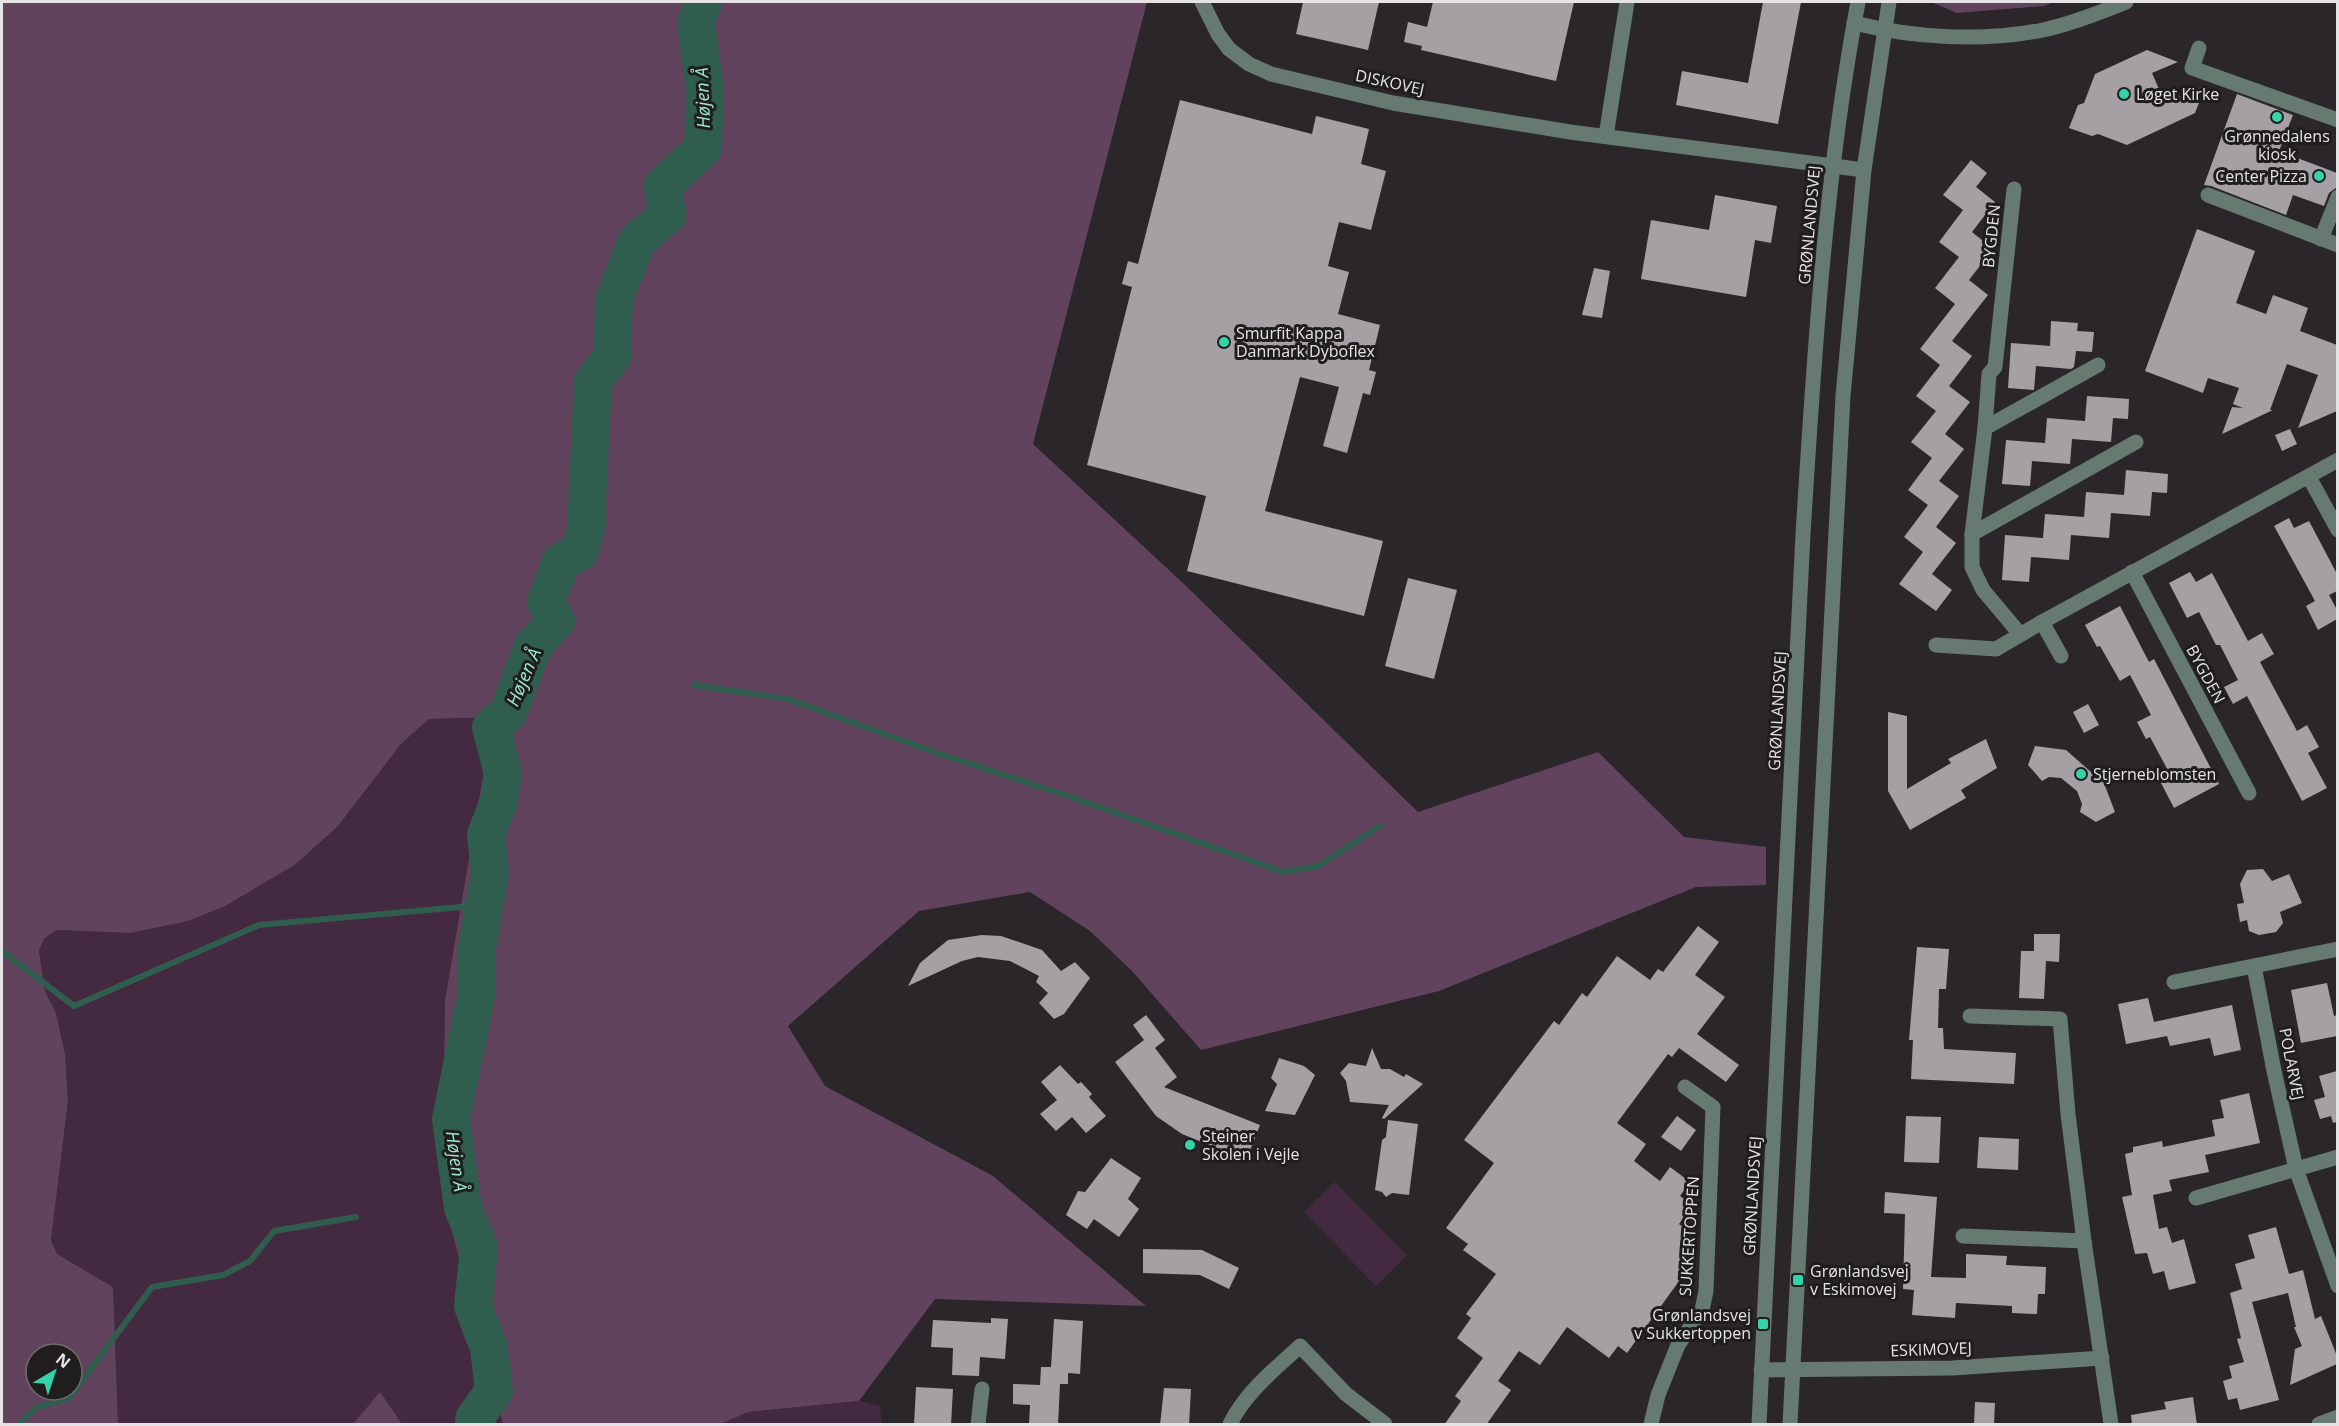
<svg xmlns="http://www.w3.org/2000/svg" width="2339" height="1426" font-family="'Open Sans',sans-serif">
<style>
.green{fill:#442a41}
.forest{fill:#62435e;fill-rule:evenodd}
.lines{fill:none;stroke-linecap:round;stroke-linejoin:round}
.stream{stroke:#2f5e4e;stroke-width:6}
.river{stroke:#2f5e4e;stroke-width:38}
.building{fill:#a5a0a4}
.minor{stroke:#667a72;stroke-width:15}
.poi-dot{fill:#33d4a8;stroke:#201d1f;stroke-width:2}
.labels{text-anchor:middle;dominant-baseline:central;stroke-width:6;stroke-linejoin:round;paint-order:stroke}
.street-label{font-size:16px;fill:#e5e3e5;stroke:#201d1f}
.poi-label{font-size:16px;fill:#e5e3e5;stroke:#201d1f;text-anchor:start}
.water-label{font-size:18px;font-style:italic;fill:#9beacd;stroke:#201d1f}
</style>
<rect width="100%" height="100%" fill="#2a2629"/>
<g class="green">
<polygon points="493,717 445,1000 442,1193 503,1424 402,1424 380,1393 353,1424 118,1424 113,1287 57,1254 51,1240 68,1101 65,1054 56,1013 45,991 39,951 44,939 55,930 130,933 296,864 338,826 401,744 429,719"/>
<polygon points="1335,1182 1407,1255 1376,1286 1304,1212"/>
<polygon points="859,1401 880,1406 882,1424 721,1424 748,1412"/>
</g>
<g class="forest">
<path d="M 2,2 L 1147,2 L 1033,444 L 1184,584 L 1418,812 L 1598,752 L 1684,837 L 1766,847 L 1766,885 L 1696,887 L 1439,991 L 1201,1050 L 1132,971 L 1090,931 L 1030,892 L 919,911 L 788,1026 L 825,1086 L 993,1176 L 1146,1306 L 935,1299 L 859,1401 L 748,1412 L 721,1424 L 503,1424 L 442,1194 L 445,1000 L 493,717 L 429,719 L 401,744 L 338,826 L 296,864 L 225,906 L 188,921 L 130,933 L 56,930 L 44,939 L 39,951 L 45,991 L 56,1013 L 65,1054 L 68,1101 L 51,1240 L 57,1254 L 113,1287 L 118,1424 L 2,1424 ZM 36,1354 L 72,1354 L 72,1390 L 36,1390 Z"/>
<polygon points="1931,2 2054,2 2044,6 1957,13"/>
<polygon points="380,1392 402,1424 353,1424"/>
</g>
<g class="lines">
<g class="stream">
<polyline points="694,685 788,699 934,752 1071,797 1283,872 1318,866 1380,826"/>
<polyline points="2,951 74,1006 259,925 484,905"/>
<polyline points="20,1424 35,1408 69,1398 152,1287 223,1275 250,1261 274,1231 356,1217"/>
</g>
<polyline class="river" points="477,1424 474,1419 494,1391 489,1348 473,1306 479,1247 463,1208 451,1119 476,997 476,955 490,872 486,835 499,801 503,773 491,727 508,713 533,646 556,621 546,602 561,562 580,551 586,527 593,381 612,357 614,299 637,241 667,215 663,186 703,148 705,90 696,24 703,2"/>
</g>
<g class="building">
<polygon points="1303,2 1379,2 1368,50 1296,34"/>
<polygon points="1433,2 1574,2 1556,81 1421,50 1422,46 1404,42 1408,22 1427,27"/>
<polygon points="1763,2 1801,2 1778,124 1676,105 1682,71 1748,83"/>
<polygon points="2147,50 2178,62 2152,73 2165,103 2206,85 2195,113 2127,145 2098,134 2092,136 2069,128 2078,105 2084,103 2095,74"/>
<polygon points="2237,94 2293,115 2279,151 2337,173 2337,187 2329,193 2324,206 2293,195 2286,215 2211,186 2204,185"/>
<polygon points="1180,100 1312,134 1316,116 1369,129 1361,164 1386,171 1371,230 1339,222 1328,266 1349,272 1338,314 1380,325 1369,370 1376,372 1370,395 1363,393 1347,453 1323,446 1339,387 1300,377 1265,511 1383,541 1364,616 1187,571 1206,496 1087,465 1132,287 1122,284 1128,261 1138,264"/>
<polygon points="1971,160 1987,173 1976,187 1995,202 1972,232 1993,249 1969,280 1988,295 1952,341 1972,356 1949,386 1970,402 1945,434 1964,449 1939,481 1959,496 1936,527 1956,543 1932,574 1952,590 1936,611 1899,584 1923,552 1904,537 1928,505 1908,490 1932,458 1911,442 1936,411 1916,396 1940,365 1920,349 1955,304 1935,288 1959,257 1939,242 1963,210 1943,195"/>
<polygon points="1715,195 1777,206 1771,243 1755,240 1746,297 1641,279 1651,220 1709,230"/>
<polygon points="2197,229 2255,251 2236,303 2266,314 2273,295 2308,308 2300,331 2337,345 2337,411 2298,428 2318,375 2287,364 2270,410 2273,410 2222,434 2232,407 2243,408 2233,404 2239,388 2208,378 2203,393 2145,371"/>
<polygon points="1594,268 1610,271 1602,318 1582,315"/>
<polygon points="2051,321 2078,323 2077,331 2094,332 2092,352 2076,351 2074,367 2071,369 2036,366 2034,390 2008,388 2011,343 2050,346"/>
<polygon points="2087,396 2129,399 2128,419 2113,418 2111,442 2072,439 2070,464 2032,461 2030,486 2002,484 2006,440 2045,443 2047,418 2085,421"/>
<polygon points="2290,429 2297,444 2282,451 2275,435"/>
<polygon points="2126,470 2168,474 2167,493 2152,492 2150,516 2111,513 2109,538 2071,535 2069,560 2031,557 2029,582 2002,580 2005,535 2043,538 2045,514 2084,517 2086,492 2124,495"/>
<polygon points="2289,518 2294,528 2309,521 2337,574 2337,591 2329,595 2337,610 2337,619 2318,630 2306,606 2315,601 2274,526"/>
<polygon points="2190,572 2196,582 2212,573 2248,641 2262,633 2274,654 2260,662 2297,731 2307,725 2319,747 2308,753 2327,788 2302,801 2247,696 2233,704 2224,687 2238,680 2220,645 2216,645 2199,612 2187,618 2169,583"/>
<polygon points="1408,578 1457,590 1434,679 1385,666"/>
<polygon points="2120,606 2149,662 2154,659 2219,784 2174,808 2161,783 2172,778 2150,737 2146,739 2137,722 2151,715 2130,675 2120,681 2100,646 2097,647 2085,625"/>
<polygon points="2088,704 2099,725 2084,733 2073,712"/>
<polygon points="1888,712 1907,716 1907,789 1951,763 1948,759 1986,739 1997,768 1961,790 1966,798 1910,830 1888,791"/>
<polygon points="2035,746 2066,750 2099,779 2102,778 2115,812 2096,822 2080,812 2082,804 2077,791 2061,778 2049,777 2042,781 2028,765"/>
<polygon points="2263,869 2272,881 2289,874 2302,903 2280,912 2283,923 2276,932 2259,935 2249,931 2247,920 2240,922 2237,904 2244,903 2240,884 2247,870"/>
<polygon points="1698,926 1719,942 1695,975 1725,997 1697,1034 1739,1065 1726,1082 1679,1048 1672,1057 1668,1054 1617,1123 1646,1144 1634,1161 1660,1181 1670,1167 1690,1182 1680,1196 1693,1205 1679,1224 1695,1236 1685,1251 1695,1259 1627,1353 1618,1346 1609,1358 1567,1327 1540,1365 1519,1351 1498,1381 1511,1390 1486,1425 1444,1425 1461,1401 1455,1396 1483,1358 1457,1338 1471,1318 1466,1314 1496,1274 1463,1250 1468,1244 1446,1228 1494,1163 1464,1140 1554,1021 1559,1025 1582,993 1587,997 1617,956 1650,980 1658,969 1663,972"/>
<polygon points="2034,934 2060,934 2059,962 2046,961 2044,999 2019,998 2021,951 2034,951"/>
<polygon points="982,935 1001,936 1042,950 1061,971 1075,962 1090,978 1064,1014 1054,1019 1039,1003 1048,993 1036,982 1039,976 1010,961 978,957 962,961 908,986 920,963 948,940"/>
<polygon points="1917,947 1949,949 1946,989 1939,989 1938,1028 1943,1028 1944,1049 2016,1053 2014,1084 1911,1079 1913,1040 1909,1040"/>
<polygon points="2327,983 2334,1016 2337,1015 2337,1036 2301,1043 2291,990"/>
<polygon points="2148,998 2154,1022 2232,1005 2241,1050 2214,1056 2210,1038 2170,1046 2167,1036 2126,1044 2118,1004"/>
<polygon points="1146,1015 1165,1040 1155,1048 1177,1077 1164,1087 1260,1125 1248,1155 1231,1148 1229,1153 1182,1134 1156,1116 1115,1062 1144,1040 1133,1025"/>
<polygon points="1372,1048 1381,1069 1390,1069 1404,1077 1406,1074 1423,1084 1384,1119 1382,1118 1389,1105 1350,1102 1346,1081 1340,1073 1349,1063 1366,1066"/>
<polygon points="1279,1058 1304,1066 1315,1075 1295,1115 1265,1111 1277,1084 1271,1078"/>
<polygon points="1060,1065 1078,1084 1081,1082 1092,1094 1089,1097 1106,1116 1086,1133 1072,1117 1056,1131 1040,1114 1057,1100 1041,1082"/>
<polygon points="2337,1071 2337,1122 2333,1123 2331,1116 2320,1119 2314,1100 2325,1097 2319,1076"/>
<polygon points="2249,1093 2260,1143 2205,1155 2209,1172 2169,1180 2172,1191 2153,1195 2159,1229 2167,1227 2172,1243 2184,1239 2196,1283 2169,1290 2164,1271 2153,1274 2147,1253 2135,1254 2122,1197 2132,1195 2125,1154 2133,1152 2133,1147 2162,1141 2163,1147 2215,1136 2212,1120 2224,1118 2220,1100"/>
<polygon points="1677,1116 1696,1130 1681,1151 1661,1137"/>
<polygon points="1906,1116 1941,1117 1939,1163 1904,1162"/>
<polygon points="1388,1120 1418,1124 1409,1195 1392,1193 1386,1197 1382,1192 1375,1190 1382,1140 1386,1137"/>
<polygon points="1979,1137 2019,1139 2018,1170 1977,1168"/>
<polygon points="1111,1158 1141,1178 1128,1199 1139,1209 1119,1237 1094,1219 1087,1229 1066,1215 1078,1191 1085,1192"/>
<polygon points="1885,1192 1937,1197 1931,1277 1966,1278 1966,1254 2007,1256 2006,1265 2046,1267 2045,1294 2038,1294 2037,1314 2012,1313 2012,1306 1956,1303 1955,1318 1912,1315 1914,1290 1903,1289 1905,1214 1884,1213"/>
<polygon points="2276,1227 2289,1274 2303,1270 2315,1319 2321,1316 2337,1356 2337,1364 2290,1385 2295,1349 2302,1346 2294,1327 2296,1327 2288,1293 2252,1302 2279,1400 2240,1410 2237,1398 2228,1400 2223,1381 2232,1378 2229,1366 2244,1362 2237,1339 2241,1338 2230,1293 2242,1289 2235,1264 2255,1258 2248,1235"/>
<polygon points="1143,1249 1202,1250 1239,1268 1229,1289 1200,1275 1143,1273"/>
<polygon points="991,1318 1008,1319 1005,1359 980,1357 979,1376 952,1375 953,1348 931,1347 933,1320 991,1323"/>
<polygon points="1054,1319 1083,1321 1080,1374 1068,1373 1068,1384 1060,1384 1058,1425 1029,1425 1030,1405 1013,1404 1013,1384 1040,1385 1041,1367 1051,1367"/>
<polygon points="916,1387 953,1389 951,1425 914,1425"/>
<polygon points="1164,1388 1191,1389 1189,1425 1160,1425"/>
<polygon points="2193,1397 2197,1425 2132,1425 2131,1415 2166,1409 2164,1402"/>
<polygon points="1975,1402 1995,1403 1994,1425 1974,1425"/>
</g>
<g class="lines">
<g class="minor">
<polyline points="1202,2 1218,34 1229,49 1249,64 1271,74 1393,103 1570,132 1864,170"/>
<path d="M 1854,23 C 1914,38 1981,42 2043,30 C 2071,24 2099,13 2126,2"/>
<polyline points="2199,48 2192,68 2338,120"/>
<polyline points="1606,136 1627,2"/>
<polyline points="2014,189 1995,367 1989,374 1985,428 1972,534 1972,567 1983,590 2020,634"/>
<polyline points="2208,195 2338,245"/>
<polyline points="2321,239 2338,197"/>
<polyline points="1985,428 2098,365"/>
<polyline points="2309,477 2338,530"/>
<polyline points="1972,534 2136,442"/>
<polyline points="2132,572 2249,793"/>
<polyline points="2042,622 2061,656"/>
<polyline points="1936,645 1996,649 2042,622 2338,460"/>
<polyline points="2254,966 2274,1071 2296,1169 2338,1286"/>
<polyline points="2174,982 2338,949"/>
<polyline points="1970,1016 2060,1019 2068,1114 2084,1241 2111,1424"/>
<polyline points="2196,1198 2338,1157"/>
<polyline points="1963,1236 2084,1241"/>
<polyline points="1761,1370 1953,1368 2102,1358"/>
<polyline points="978,1424 982,1389"/>
<path d="M 1230,1424 C 1246,1392 1273,1371 1300,1346 L 1346,1394 L 1385,1424"/>
<polyline points="1651,1424 1658,1395 1678,1345 1702,1310 1706,1291 1713,1107 1685,1087"/>
<path d="M 1759,1424 L 1803,534 C 1814,356 1825,177 1858,2"/>
<polyline points="1790,1424 1843,396 1864,170 1889,2"/>
<polyline points="2319,1424 2338,1417"/>
</g>
</g>
<g class="poi-dot">
<circle cx="2124" cy="94" r="6"/>
<circle cx="2277" cy="117" r="6"/>
<circle cx="2319" cy="176" r="6"/>
<circle cx="1224" cy="342" r="6"/>
<circle cx="2081" cy="774" r="6"/>
<circle cx="1190" cy="1145" r="6"/>
<rect x="1792" y="1274" width="12" height="12" rx="3"/>
<rect x="1757" y="1318" width="12" height="12" rx="3"/>
</g>
<g class="labels">
<g class="street-label">
<text transform="translate(1390 82) rotate(12)">DISKOVEJ</text>
<text transform="translate(1809 225) rotate(-85)">GRØNLANDSVEJ</text>
<text transform="translate(1991 236) rotate(-84)">BYGDEN</text>
<text transform="translate(2206 674) rotate(62)">BYGDEN</text>
<text transform="translate(1777 711) rotate(-87)">GRØNLANDSVEJ</text>
<text transform="translate(2292 1064) rotate(79)">POLARVEJ</text>
<text transform="translate(1752 1196) rotate(-87)">GRØNLANDSVEJ</text>
<text transform="translate(1689 1236) rotate(-86)">SUKKERTOPPEN</text>
<text transform="translate(1931 1349) rotate(-2)">ESKIMOVEJ</text>
</g>
<g class="poi-label">
<text x="2136" y="94">Løget Kirke</text>
<text x="2277" y="136" text-anchor="middle">Grønnedalens<tspan x="2277" dy="18">kiosk</tspan></text>
<text x="2307" y="176" text-anchor="end">Center Pizza</text>
<text x="1236" y="333">Smurfit Kappa<tspan x="1236" dy="18">Danmark Dyboflex</tspan></text>
<text x="2093" y="774">Stjerneblomsten</text>
<text x="1202" y="1136">Steiner<tspan x="1202" dy="18">Skolen i Vejle</tspan></text>
<text x="1810" y="1271">Grønlandsvej<tspan x="1810" dy="18">v Eskimovej</tspan></text>
<text x="1751" y="1315" text-anchor="end">Grønlandsvej<tspan x="1751" dy="18">v Sukkertoppen</tspan></text>
</g>
<g class="water-label">
<text transform="translate(702 98) rotate(-92)">Højen Å</text>
<text transform="translate(523 677) rotate(-67)">Højen Å</text>
<text transform="translate(457 1161) rotate(82)">Højen Å</text>
</g>
</g>
<rect width="2339" height="1426" fill="none" stroke="#e5e3e5" stroke-width="6"/>
<g transform="translate(54 1372) rotate(39)"><circle r="28" fill="#201d1f" stroke="#6f6c6e" stroke-width="1.5"/>
<path d="M0-4.5L10 22L0 15L-10 22Z" fill="#33d4a8"/>
<text y="-9" font-size="16" font-weight="bold" text-anchor="middle" fill="#e5e3e5">N</text>
</g>
</svg>
